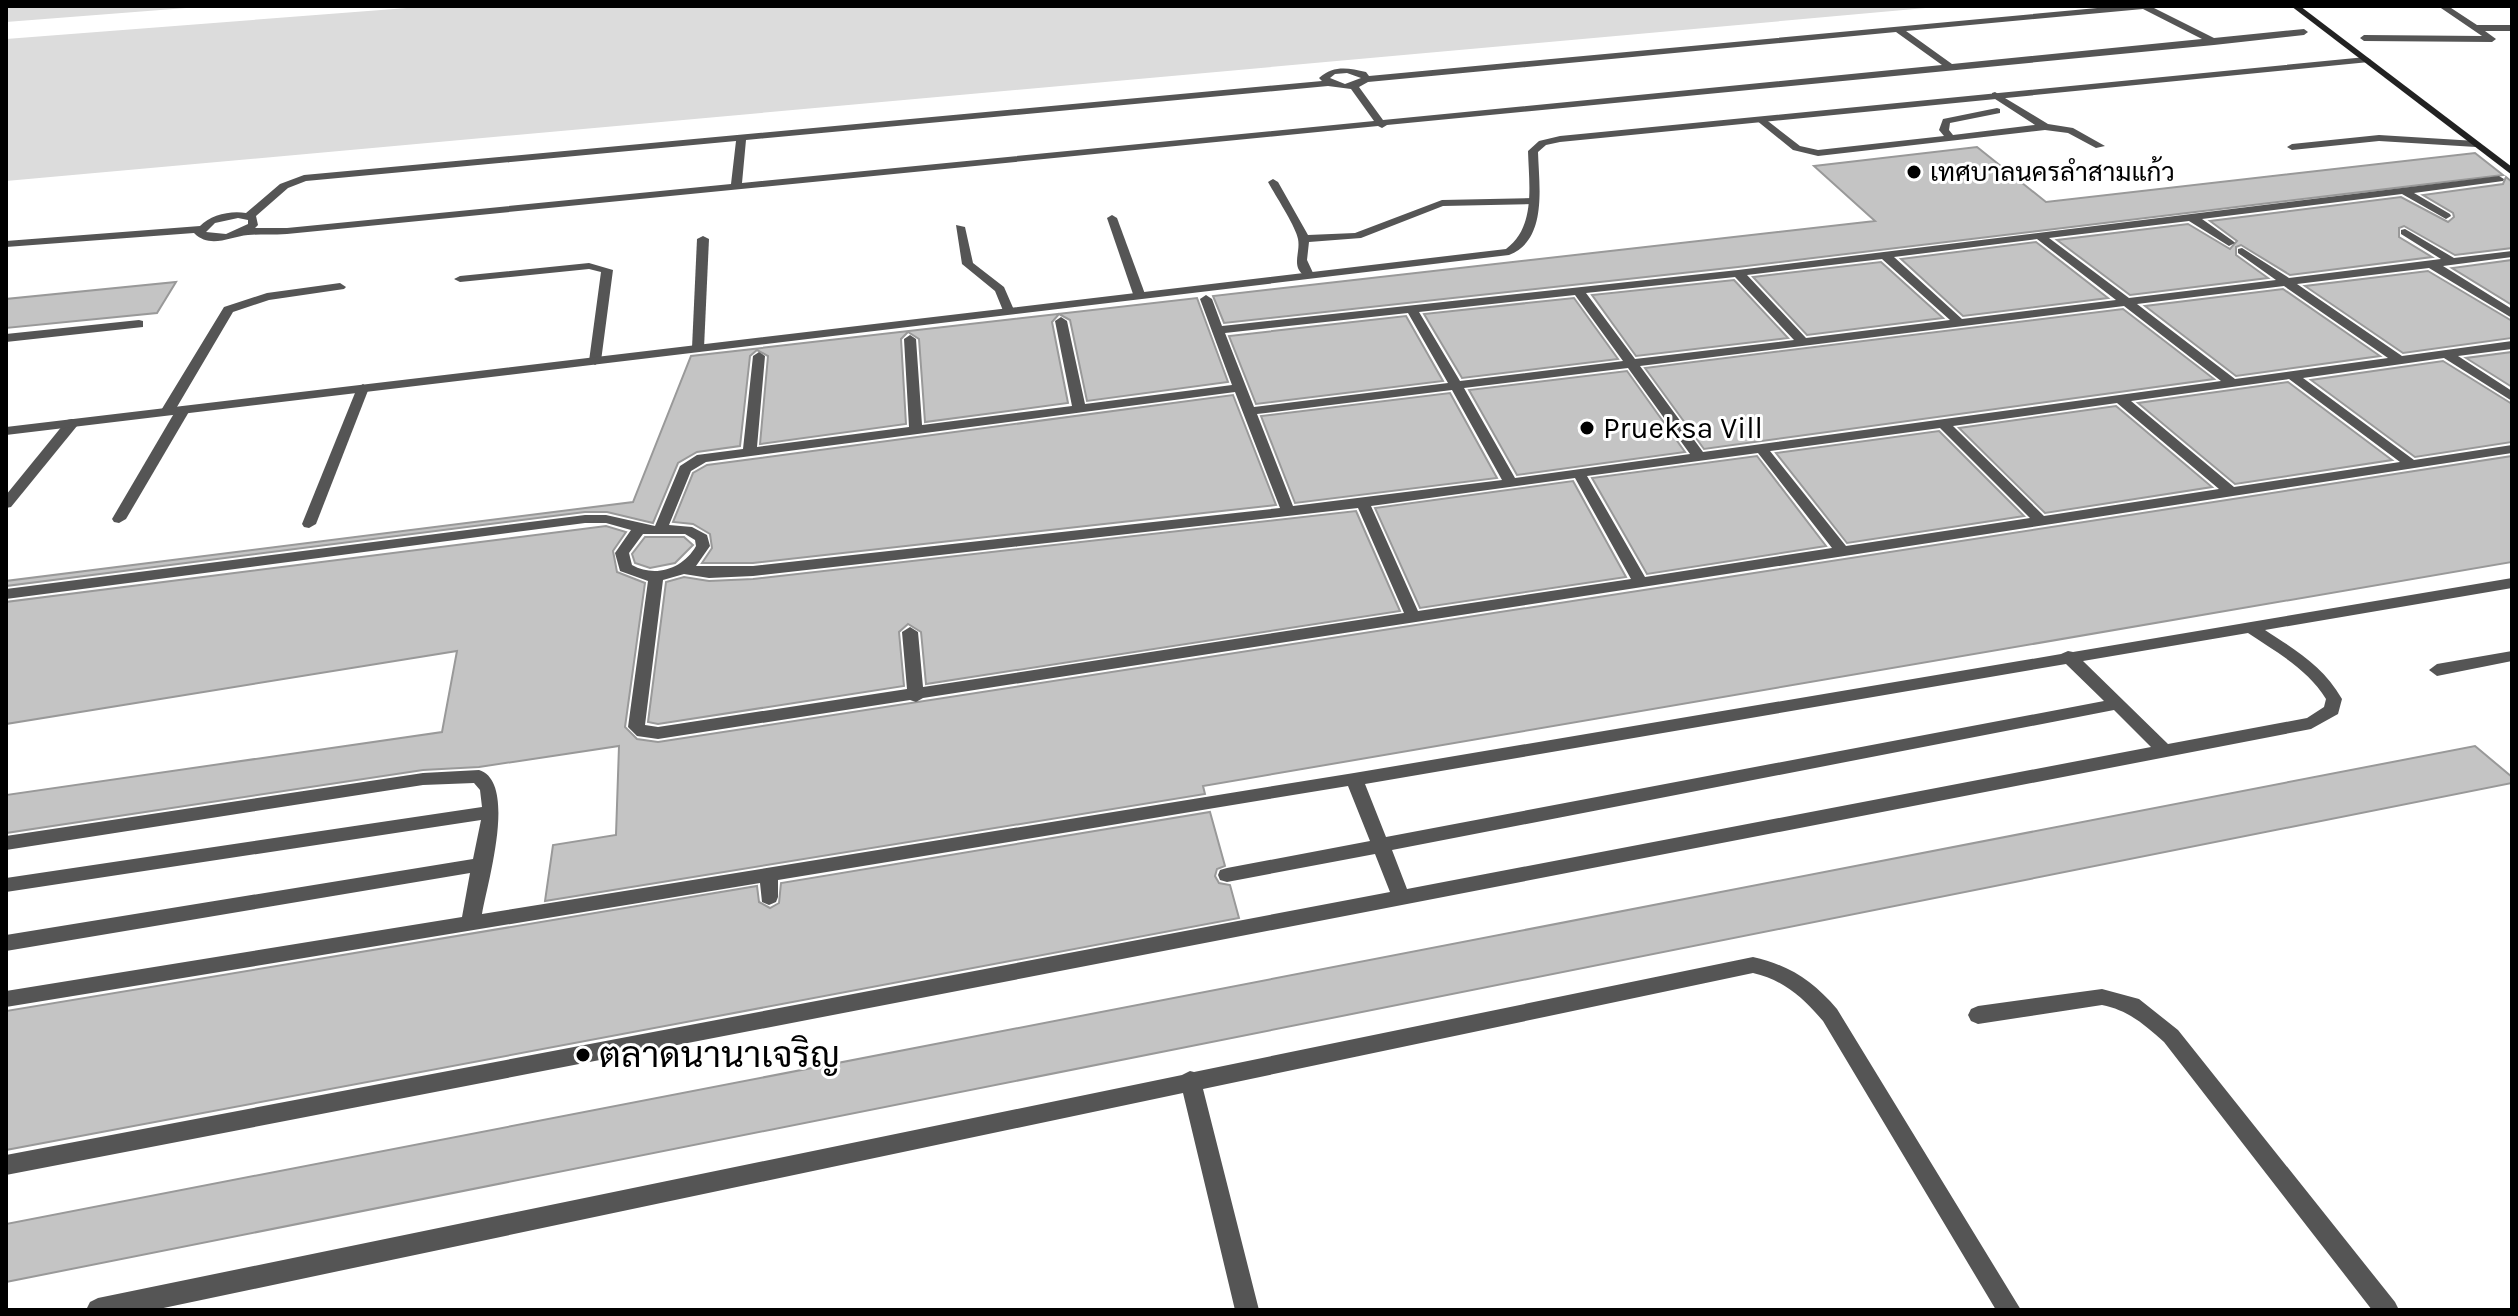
<svg xmlns="http://www.w3.org/2000/svg" width="2518" height="1316" font-family="Karla,Sarabun,sans-serif">
<style>
.green{fill:#dcdcdc}
.building{fill:#c4c4c4;stroke:#999;stroke-width:2}
.lines{fill:none;stroke-linecap:round;stroke-linejoin:round}
.lane{fill:#555;fill-rule:evenodd}
.street{fill:#555;fill-rule:evenodd}
.secondary{fill:#222;fill-rule:evenodd}
.poi-dot{fill:#000;stroke:#fff;stroke-width:3}
.labels{text-anchor:middle;dominant-baseline:central;stroke-width:6;stroke-linejoin:round;paint-order:stroke}
.far-poi-label{font-size:26px;fill:#000;stroke:#fff;text-anchor:start}
.poi-label{font-size:30px;fill:#000;stroke:#fff;text-anchor:start}
.near-poi-label{font-size:36px;fill:#000;stroke:#fff;text-anchor:start}
</style>
<rect width="100%" height="100%" fill="#fff"/>
<g class="green">
<polygon points="6,6 212,6 6,22"/>
<polygon points="433,6 1948,6 6,181 6,39"/>
</g>
<g class="building">
<polygon points="1977,147 2046,202 2475,153 2503,175 1738,267 1224,323 1213,296 1875,221 1814,166"/>
<polygon points="2506,177 2512,182 2512,248 2455,255 2404,226 2399,228 2399,237 2432,257 2290,275 2241,245 2236,247 2236,255 2268,278 2130,295 2057,240 2188,224 2230,249 2237,241 2210,221 2401,197 2448,222 2454,217 2453,213 2423,195 2503,184"/>
<polygon points="2036,242 2108,298 1963,316 1901,259"/>
<polygon points="2512,260 2512,305 2452,268"/>
<polygon points="1881,262 1943,318 1807,335 1753,277"/>
<polygon points="2428,271 2512,321 2512,338 2403,353 2305,286"/>
<polygon points="1734,280 1788,338 1636,356 1592,295"/>
<polygon points="176,282 157,313 6,328 6,299"/>
<polygon points="2283,289 2380,356 2236,376 2145,306"/>
<polygon points="1197,298 1228,382 1087,401 1070,320 1059,314 1052,322 1068,403 925,422 919,339 908,332 901,339 906,424 760,444 768,356 757,350 750,356 740,446 697,452 678,463 653,523 607,512 585,512 6,586 6,581 633,502 691,356"/>
<polygon points="1574,298 1618,359 1462,378 1424,314"/>
<polygon points="2123,309 2214,379 1704,449 1645,368"/>
<polygon points="1406,316 1443,381 1256,404 1229,336"/>
<polygon points="2512,352 2512,387 2466,358"/>
<polygon points="2443,361 2512,404 2512,442 2415,457 2311,380"/>
<polygon points="1627,371 1685,452 1517,475 1469,390"/>
<polygon points="2288,382 2392,460 2235,484 2138,403"/>
<polygon points="1450,393 1497,478 1295,503 1261,416"/>
<polygon points="1233,395 1276,505 753,563 702,563 712,548 710,534 693,524 673,522 693,473 707,465"/>
<polygon points="2116,406 2212,487 2045,513 1959,428"/>
<polygon points="1939,431 2024,516 1847,543 1776,453"/>
<polygon points="1757,456 1826,546 1647,574 1592,478"/>
<polygon points="2512,456 2512,562 1203,786 1205,794 545,901 553,845 616,835 619,746 479,767 423,770 6,833 6,795 442,732 457,651 6,724 6,602 606,526 626,532 613,551 617,572 645,583 625,727 637,739 658,742"/>
<polygon points="1573,481 1626,577 1420,608 1375,508"/>
<polygon points="1356,511 1400,611 926,684 921,632 908,624 899,632 904,686 658,724 648,722 666,582 684,577 709,581 753,579"/>
<polygon points="645,537 684,537 693,545 675,563 650,568 635,563 632,554"/>
<polygon points="2475,746 2512,777 2512,783 6,1282 6,1224"/>
<polygon points="1210,812 1225,866 1217,869 1215,876 1219,883 1230,885 1239,918 6,1150 6,1011 757,886 759,902 770,908 779,903 781,883"/>
</g>
<g class="lines">
<g class="lane">
<polygon points="1995,92 2048,124 2073,128 2105,146 2096,148 2068,133 2045,130 1818,156 1793,150 1756,120 1764,118 1800,146 1818,150 1944,136 1939,130 1943,119 1997,108 2000,109 2000,113 1950,123 1949,130 1953,135 2035,125 1992,97 1992,93"/>
<path d="M 1273,179 L 1278,182 L 1308,235 L 1355,233 L 1442,200 L 1533,198 L 1538,201 L 1533,204 L 1443,206 L 1361,238 L 1309,242 L 1307,260 L 1314,275 L 1308,278 C 1289,268 1301,254 1298,239 C 1296,227 1275,195 1268,182 Z"/>
<polygon points="1112,215 1117,218 1145,294 1143,296 1135,296 1133,294 1107,218"/>
<polygon points="956,225 965,227 973,263 1004,287 1014,310 1012,313 1004,313 995,291 962,264"/>
<polygon points="703,236 709,239 704,348 698,352 692,348 697,239"/>
<polygon points="589,263 613,270 601,361 595,365 589,361 601,272 589,269 460,282 454,279 460,276"/>
<polygon points="340,283 346,287 344,289 269,300 233,312 174,412 172,415 162,415 160,412 224,307 267,293"/>
<polygon points="363,384 369,388 316,524 309,528 304,527 302,524 357,388"/>
<polygon points="183,406 190,410 126,519 119,523 114,522 112,519 176,410"/>
<polygon points="72,419 77,420 77,426 11,507 6,508 6,495 67,420"/>
<path d="M 2512,578 L 2512,588 L 2265,630 C 2297,651 2323,666 2342,699 L 2338,714 L 2311,729 L 6,1175 L 6,1155 L 1390,892 L 1375,854 L 1227,882 L 1220,880 L 1218,875 L 1220,870 L 1227,868 L 1370,841 L 1348,786 L 778,880 L 778,897 L 776,902 L 769,905 L 762,902 L 760,883 L 6,1007 L 6,991 L 462,917 L 470,873 L 6,951 L 6,935 L 473,859 L 481,820 L 6,892 L 6,878 L 482,807 L 480,790 L 474,783 L 423,785 L 6,850 L 6,836 L 423,773 L 479,770 C 518,782 487,884 482,914 L 1354,773 L 2061,654 L 2068,651 L 2073,652 ZM 2248,633 C 2276,652 2308,669 2326,699 L 2324,707 L 2307,718 L 2168,744 L 2083,661 ZM 2066,664 L 2104,701 L 1386,837 L 1365,784 ZM 2114,710 L 2151,747 L 1407,889 L 1392,850 Z"/>
<polygon points="2512,651 2512,661 2437,676 2429,670 2437,664"/>
<path d="M 1753,957 C 1789,965 1813,981 1837,1009 L 2021,1310 L 1996,1310 L 1823,1021 C 1803,998 1784,980 1753,973 L 1203,1089 L 1259,1310 L 1235,1310 L 1183,1093 L 154,1310 L 86,1310 L 90,1302 L 98,1298 L 1182,1075 L 1190,1071 L 1194,1072 Z"/>
<path d="M 2102,989 L 2139,999 L 2178,1030 L 2395,1302 L 2399,1310 L 2372,1310 L 2164,1042 C 2145,1025 2128,1010 2102,1005 L 1978,1024 L 1971,1021 L 1968,1015 L 1971,1009 L 1978,1006 Z"/>
</g>
<g class="street">
<path d="M 2119,6 L 2150,6 L 2214,38 L 2304,29 L 2308,32 L 2304,35 L 2214,45 L 1387,125 L 1382,128 L 1378,126 L 287,234 C 274,235 261,234 248,235 C 229,237 210,249 194,233 L 6,247 L 6,241 L 200,226 C 210,215 231,210 246,213 L 280,184 L 304,175 L 1322,81 L 1319,78 C 1334,65 1348,68 1366,72 L 1369,76 ZM 2143,9 L 2202,39 L 1952,64 L 1906,31 ZM 1896,32 L 1942,65 L 1383,120 L 1359,87 L 1368,82 ZM 1347,73 L 1361,78 L 1345,84 L 1330,78 L 1335,74 ZM 1328,86 L 1351,89 L 1374,121 L 742,183 L 746,140 ZM 736,141 L 731,184 L 287,228 L 255,228 L 258,225 L 256,216 L 288,188 L 306,181 ZM 238,218 L 248,220 L 248,224 L 226,234 L 206,232 L 215,223 Z"/>
<polygon points="2438,6 2448,6 2477,25 2512,25 2512,31 2485,31 2496,39 2492,42 2364,41 2360,38 2364,35 2482,36"/>
<path d="M 2366,57 L 2371,60 L 2369,62 L 1560,142 L 1546,145 L 1538,152 C 1539,186 1548,240 1509,255 L 6,435 L 6,427 L 1506,249 C 1536,227 1529,185 1528,151 L 1539,141 L 1560,136 Z"/>
<polygon points="2379,135 2476,141 2481,144 2476,147 2379,141 2292,150 2287,147 2292,144"/>
<path d="M 2499,176 L 2504,179 L 2503,181 L 2414,193 L 2450,214 L 2451,216 L 2446,219 L 2402,194 L 2202,219 L 2233,241 L 2235,243 L 2229,246 L 2189,221 L 2049,238 L 2129,298 L 2276,280 L 2238,253 L 2238,249 L 2242,248 L 2289,278 L 2441,259 L 2401,234 L 2401,230 L 2405,229 L 2454,258 L 2512,251 L 2512,257 L 2443,266 L 2512,309 L 2512,318 L 2429,268 L 2297,284 L 2402,356 L 2512,341 L 2512,349 L 2458,356 L 2512,391 L 2512,401 L 2444,358 L 2303,378 L 2414,460 L 2512,445 L 2512,453 L 923,698 L 916,702 L 910,700 L 658,739 L 637,736 L 628,727 L 648,581 L 620,571 L 615,553 L 631,530 L 606,523 L 585,523 L 6,599 L 6,589 L 585,515 L 606,515 L 655,526 L 680,466 L 697,455 L 743,449 L 753,356 L 759,352 L 765,356 L 757,447 L 909,427 L 904,339 L 910,335 L 916,339 L 922,425 L 1072,406 L 1055,321 L 1061,317 L 1067,321 L 1085,404 L 1232,385 L 1200,299 L 1206,295 L 1212,299 L 1222,326 L 1738,270 ZM 2037,239 L 2116,300 L 1962,319 L 1894,257 ZM 1882,259 L 1950,320 L 1806,338 L 1747,275 ZM 1735,277 L 1794,340 L 1635,359 L 1586,293 ZM 2284,286 L 2388,358 L 2235,379 L 2137,304 ZM 1575,295 L 1623,361 L 1460,381 L 1419,312 ZM 2124,306 L 2221,381 L 1703,452 L 1640,366 ZM 1408,313 L 1448,383 L 1254,407 L 1225,333 ZM 1628,368 L 1690,454 L 1515,478 L 1464,388 ZM 2289,379 L 2400,462 L 2234,487 L 2131,401 ZM 1452,390 L 1502,480 L 1293,506 L 1257,414 ZM 1235,392 L 1280,508 L 753,566 L 696,566 L 710,546 L 707,535 L 692,527 L 669,525 L 691,471 L 706,462 ZM 2117,403 L 2219,489 L 2044,516 L 1953,426 ZM 1940,428 L 2030,518 L 1846,546 L 1770,451 ZM 1758,453 L 1832,548 L 1645,577 L 1587,476 ZM 1575,478 L 1631,579 L 1418,611 L 1371,506 ZM 1358,508 L 1404,613 L 923,687 L 918,632 L 910,627 L 902,632 L 907,689 L 658,727 L 645,725 L 663,580 L 684,574 L 709,578 L 753,576 ZM 643,534 L 685,534 L 695,540 L 696,546 C 683,569 655,578 632,565 L 629,553 Z"/>
<polygon points="139,320 143,321 143,327 6,342 6,334"/>
</g>
<polygon class="secondary" points="2291,6 2300,6 2512,167 2512,175"/>
</g>
<g class="poi-dot">
<circle cx="1914" cy="172" r="8"/>
<circle cx="1587" cy="428" r="8"/>
<circle cx="583" cy="1055" r="8"/>
</g>
<g class="labels">
<g class="far-poi-label">
<text x="1930" y="172">เทศบาลนครลำสามแก้ว</text>
</g>
<g class="poi-label">
<text x="1603" y="428">Prueksa Vill</text>
</g>
<g class="near-poi-label">
<text x="599" y="1055">ตลาดนานาเจริญ</text>
</g>
</g>
<rect width="2518" height="1316" fill="none" stroke="#000000" stroke-width="16"/>
</svg>
